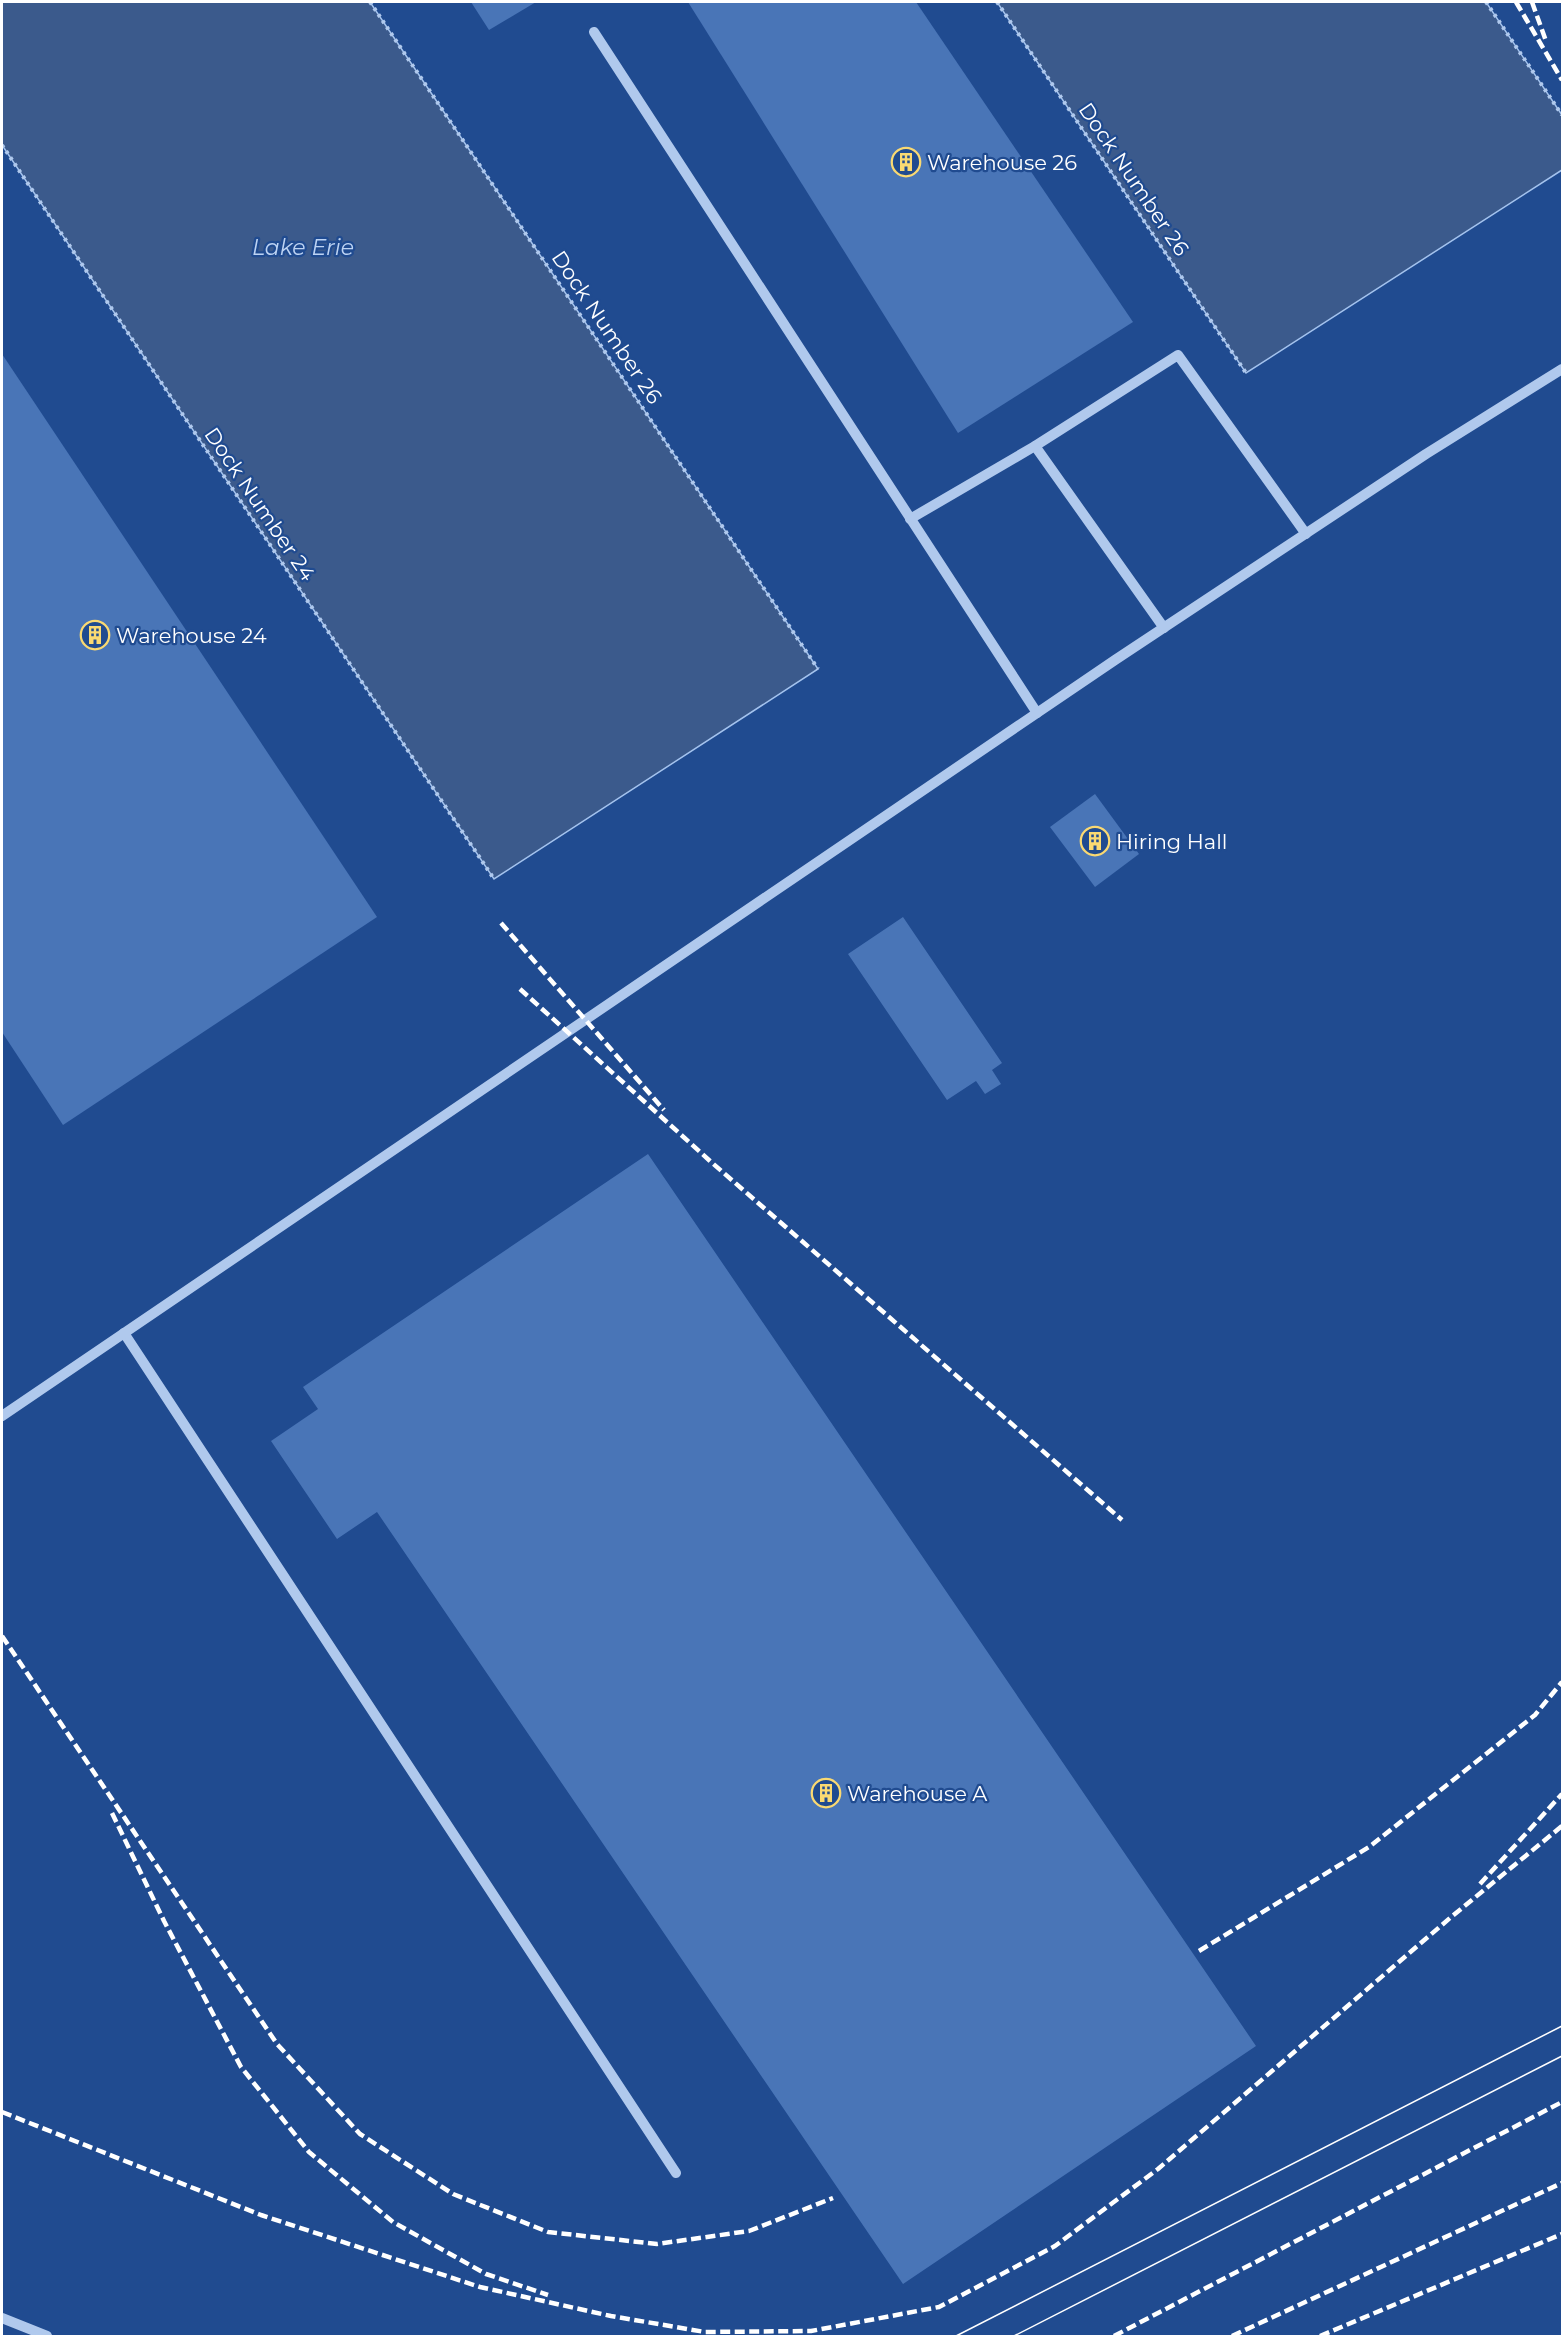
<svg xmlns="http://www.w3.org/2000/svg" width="1564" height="2338" font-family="Montserrat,sans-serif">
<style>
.water{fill:#3b5a8c;stroke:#a4c3ee;stroke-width:1.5}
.building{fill:#4975b7}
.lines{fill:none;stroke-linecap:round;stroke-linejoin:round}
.path{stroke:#b0c9ed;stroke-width:4;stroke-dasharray:3 4.5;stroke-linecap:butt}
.minor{stroke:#b0c9ed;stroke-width:10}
.tram{stroke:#fff;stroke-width:1.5}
.rail{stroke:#fff;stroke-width:4.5;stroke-dasharray:10 4.5;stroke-linecap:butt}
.labels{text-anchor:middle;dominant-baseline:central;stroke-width:4.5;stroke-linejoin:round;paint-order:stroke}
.poi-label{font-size:21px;fill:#fff;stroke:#204b90;text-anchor:start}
.street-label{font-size:21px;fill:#fff;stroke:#204b90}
.water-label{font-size:22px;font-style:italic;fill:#bdd3f3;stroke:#204b90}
</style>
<rect width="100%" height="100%" fill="#204b90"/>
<g class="water">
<polygon points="2,2 370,2 818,669 494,879 2,145"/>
<polygon points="997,2 1486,2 1562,115 1562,170 1246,373"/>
</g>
<g class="building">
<polygon points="471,2 536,2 489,30"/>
<polygon points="688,2 916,2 1133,322 958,433"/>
<polygon points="2,354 377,917 63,1125 2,1032"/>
<polygon points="1095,794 1139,854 1095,887 1050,827"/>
<polygon points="903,917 1002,1063 992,1070 1001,1084 985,1094 976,1081 947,1100 848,954"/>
<polygon points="648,1154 1256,2046 903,2284 377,1512 337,1539 271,1441 318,1409 303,1387"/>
</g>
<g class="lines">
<g class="path">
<polyline points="370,2 818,669"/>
<polyline points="997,2 1246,373"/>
<polyline points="1486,2 1562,115"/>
<polyline points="2,145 494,879"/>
</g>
<g class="minor">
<polyline points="594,32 1037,713"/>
<polyline points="1035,446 1164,628"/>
<polyline points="910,519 1035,446 1178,355 1306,534"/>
<polyline points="124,1333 676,2173"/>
<polyline points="2,1416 1115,660 1426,454 1562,369"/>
<polyline points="2,2318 47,2336"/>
</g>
<g class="tram">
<polyline points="956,2336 1562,2026"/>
<polyline points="1014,2336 1562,2056"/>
</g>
<g class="rail">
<polyline points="1516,2 1562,80"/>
<polyline points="1532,2 1546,41"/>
<polyline points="501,923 664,1110"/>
<polyline points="520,989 710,1161 1122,1520"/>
<polyline points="2,1636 277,2044 360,2134 453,2194 548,2232 657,2244 749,2231 833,2198"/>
<polyline points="112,1813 164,1921 241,2067 309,2152 393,2222 486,2274 548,2295"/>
<polyline points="1480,1884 1562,1794"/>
<polyline points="1199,1951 1369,1847 1535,1715 1562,1682"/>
<polyline points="2,2112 261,2215 480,2287 611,2316 705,2332 811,2331 939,2307 1055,2246 1158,2169 1450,1918 1562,1826"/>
<polyline points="1114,2336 1562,2102"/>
<polyline points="1232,2336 1562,2183"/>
<polyline points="1320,2336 1562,2234"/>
</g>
</g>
<defs>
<g id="building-ring" transform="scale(1.5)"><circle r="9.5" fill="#204b90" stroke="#fad972" stroke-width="1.5"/><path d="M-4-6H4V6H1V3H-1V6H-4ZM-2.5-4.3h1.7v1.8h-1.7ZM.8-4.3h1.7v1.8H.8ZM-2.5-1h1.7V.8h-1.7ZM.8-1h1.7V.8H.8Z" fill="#fad972"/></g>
</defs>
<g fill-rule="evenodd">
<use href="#building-ring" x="906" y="162"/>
<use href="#building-ring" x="95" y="635"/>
<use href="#building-ring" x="1095" y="841"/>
<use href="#building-ring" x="826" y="1793"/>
</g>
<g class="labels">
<g class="poi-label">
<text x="927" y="162">Warehouse 26</text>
<text x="116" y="635">Warehouse 24</text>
<text x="1116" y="841">Hiring Hall</text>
<text x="847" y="1793">Warehouse A</text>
</g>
<g class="street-label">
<text transform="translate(1134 179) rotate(56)">Dock Number 26</text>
<text transform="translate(607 327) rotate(56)">Dock Number 26</text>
<text transform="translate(260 504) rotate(56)">Dock Number 24</text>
</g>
<g class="water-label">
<text x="303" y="247">Lake Erie</text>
</g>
</g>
<rect width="1564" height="2338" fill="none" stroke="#ffffff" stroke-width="6"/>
</svg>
